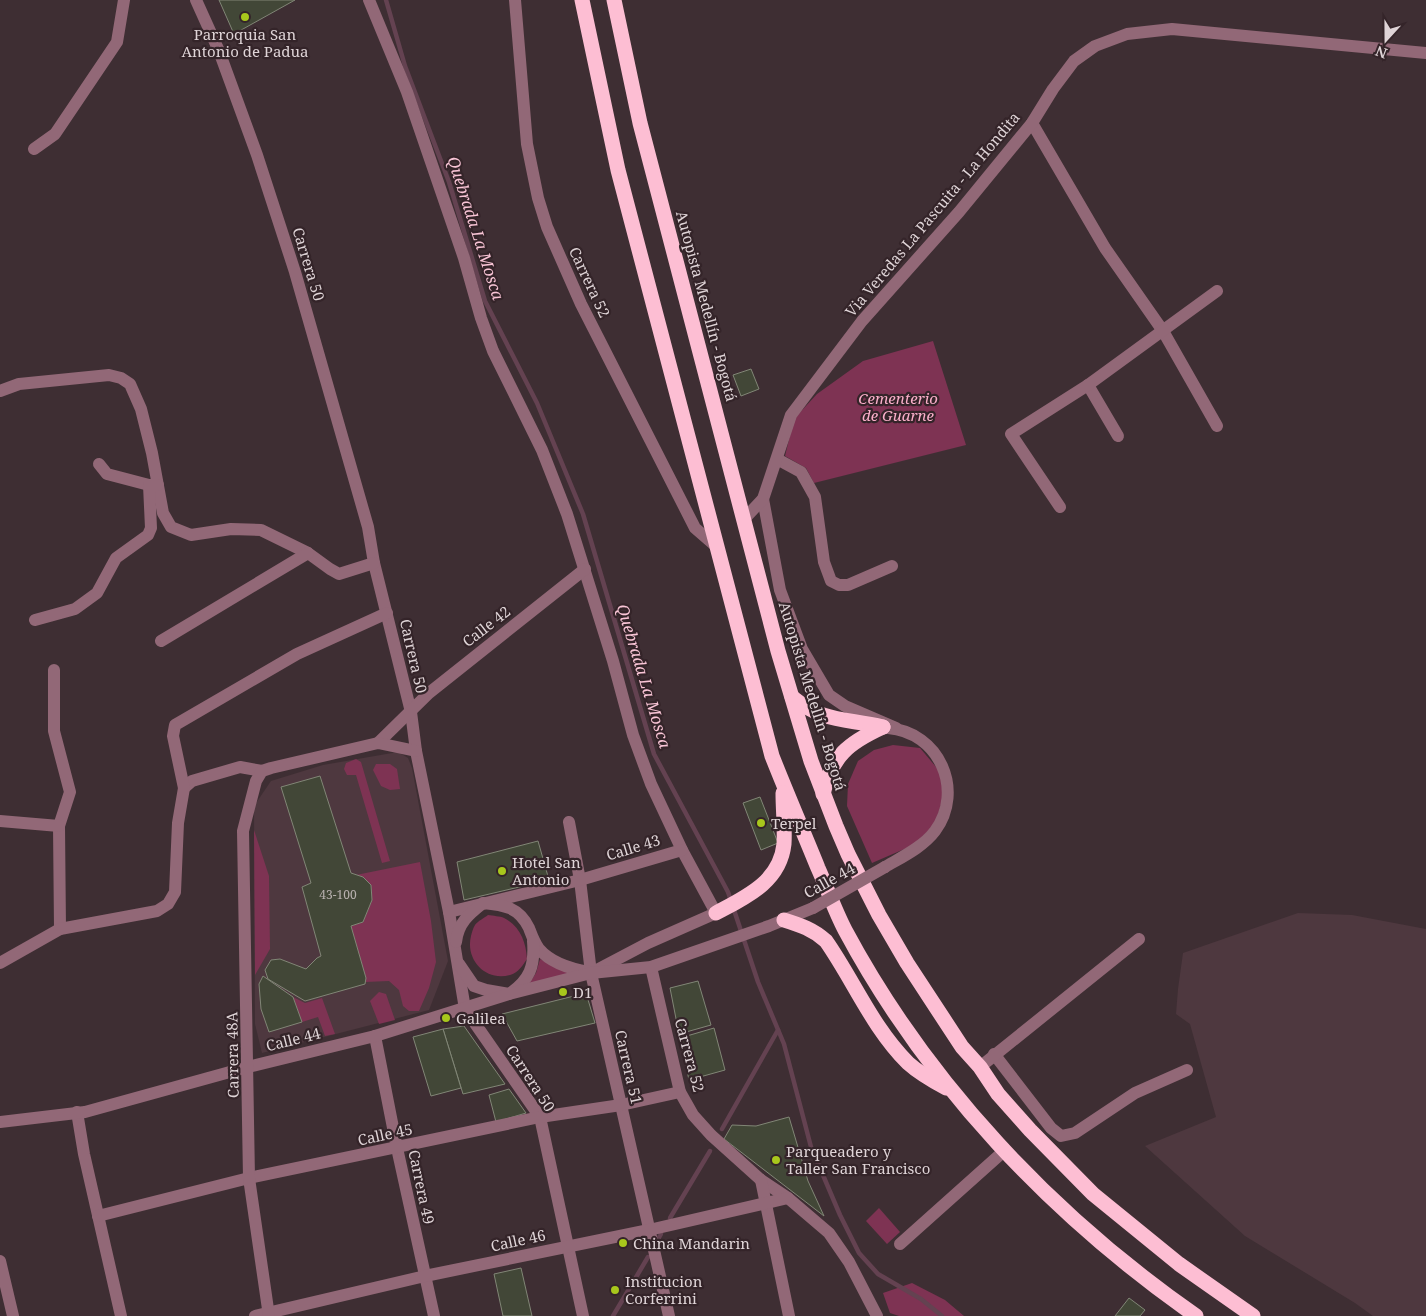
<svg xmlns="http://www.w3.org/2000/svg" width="1426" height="1316" font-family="'Noto Serif',serif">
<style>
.built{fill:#4e383f}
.green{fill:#7e3353}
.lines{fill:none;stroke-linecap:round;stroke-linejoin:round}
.stream{stroke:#644251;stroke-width:4.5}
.building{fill:#424737;stroke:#818676}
.minor{stroke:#926877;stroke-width:12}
.highway{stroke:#fdbed3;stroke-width:15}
.minor-bridge{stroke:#926877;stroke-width:12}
.poi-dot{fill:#a8c71c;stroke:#342429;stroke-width:2}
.labels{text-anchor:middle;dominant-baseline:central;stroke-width:4.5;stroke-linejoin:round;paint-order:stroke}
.number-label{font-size:12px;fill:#b8b1af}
.poi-label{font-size:15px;fill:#dfd4d7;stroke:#342429;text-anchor:start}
.street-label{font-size:15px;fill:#dfd4d7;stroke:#342429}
.park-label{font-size:15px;font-style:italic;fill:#fbafca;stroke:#342429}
.water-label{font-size:16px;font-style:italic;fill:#f9c5d6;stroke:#342429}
</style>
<rect width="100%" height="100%" fill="#3e2e33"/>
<g class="built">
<polygon points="398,752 408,758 412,768 448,961 429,1010 262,1053 255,1024 254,806 271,781 323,765"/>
<polygon points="1298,913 1352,915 1426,929 1426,1316 1373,1316 1355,1303 1245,1236 1145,1146 1216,1117 1190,1024 1176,1014 1178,989 1183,953"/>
</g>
<g class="green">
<polygon points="933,341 966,445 814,483 806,468 785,456 794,419 817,394 863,361"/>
<polygon points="893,745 920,748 942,774 942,801 936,822 916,844 872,863 847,806 848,784 858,761 874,750"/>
<polygon points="356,759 361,762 390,861 382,863 356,775 347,775 344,769 346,763"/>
<polygon points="376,764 390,764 397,769 400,789 390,790 381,786 373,770"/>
<polygon points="254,830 269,876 270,949 255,975"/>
<polygon points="420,862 431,921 436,962 429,988 419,1011 409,1011 403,1006 399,990 389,981 365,982 351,926 363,922 372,900 371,885 356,875"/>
<path d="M 488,915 C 493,916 500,916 504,918 C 520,926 526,942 527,959 C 523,965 518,973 510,975 C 486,982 465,960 471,936 C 472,932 473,928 475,925 C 478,921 484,918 488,915 Z"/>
<polygon points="540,959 572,974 529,984 536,973"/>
<polygon points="379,992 386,994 395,1020 379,1024 370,1001"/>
<polygon points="293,997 305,1003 322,998 335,1034 325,1036 318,1017 302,1022"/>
<polygon points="879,1208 900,1232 887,1244 866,1221"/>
<polygon points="912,1283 945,1300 964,1316 899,1316 890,1313 883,1293"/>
</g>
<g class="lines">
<g class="stream">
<polyline points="386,0 405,66 449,182 485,301 537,403 583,514 654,754 728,892 758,982 784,1044 811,1147 840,1215 859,1253 878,1274 921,1299 942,1316"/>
<polyline points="722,1129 778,1030"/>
<polyline points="670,1218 710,1151"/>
<polyline points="657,1241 661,1234"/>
<polyline points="613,1316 648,1257"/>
</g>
</g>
<g class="building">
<polygon points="219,0 295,0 234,34"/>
<polygon points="751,369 759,389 741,396 733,375"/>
<polygon points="320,776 351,873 363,877 371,885 372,900 363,922 351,926 366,978 365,984 305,1001 268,979 265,970 271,960 280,959 306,969 317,958 321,956 302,887 311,883 281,787"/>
<polygon points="760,797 778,843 761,850 743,803"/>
<polygon points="538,841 549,880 464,900 457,862"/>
<polygon points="263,976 293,997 302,1022 269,1032 261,1009 259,984"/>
<polygon points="698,981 711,1025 679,1034 670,988"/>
<polygon points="586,993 595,1023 517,1041 502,1014"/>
<polygon points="464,1026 505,1084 463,1094 443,1029"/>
<polygon points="714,1028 725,1070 689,1080 680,1038"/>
<polygon points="443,1029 461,1088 431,1096 413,1037"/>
<polygon points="509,1089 526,1113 496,1122 489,1095"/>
<polygon points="789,1117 808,1181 824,1216 724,1139 732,1125 756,1126"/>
<polygon points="521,1268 532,1316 503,1316 494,1274"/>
<polygon points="1129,1298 1145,1310 1140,1316 1115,1316"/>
</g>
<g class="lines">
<g class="minor">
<polyline points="196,0 219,51 257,155 295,272 368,527 374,563 411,712 416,751 449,912 465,1009 540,1117 583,1316"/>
<polyline points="369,0 407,92 464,258 481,318 493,351 542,450 567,514 613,661 633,735 651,784 682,850 716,913 648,943 591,973"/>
<polyline points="515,0 527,144 538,198 547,227 581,304 695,528 718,548"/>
<polyline points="1032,123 1105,248 1163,331 1217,426"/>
<polyline points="34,149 55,134 117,42 124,0"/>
<polyline points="1088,385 1118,436"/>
<polyline points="0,391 19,384 109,375 121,378 130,384 141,409 152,453 163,513 171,527 191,535 231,529 261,530 308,553 330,569 339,574 374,563"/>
<polyline points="777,459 801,472 815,497 824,562 831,581 839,585 848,585 892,566"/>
<polyline points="99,464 107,474 149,485"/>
<polyline points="763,499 780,590 802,649 829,695 845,706 896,728"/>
<polyline points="1060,507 1011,434 1088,385 1217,291"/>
<polyline points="745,518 763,499 791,415 862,321 959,212 1032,123 1053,89 1074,61 1095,46 1127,34 1172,29 1426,53"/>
<polyline points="35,620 75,609 97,593 116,558 148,535 151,528 149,485 158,485"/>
<polyline points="161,641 308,553"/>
<polyline points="54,670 54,731 70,792 59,826 60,929"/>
<polyline points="378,743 429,693 585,569"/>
<polyline points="184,788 192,781 240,767 262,771"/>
<polyline points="0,821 59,826"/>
<polyline points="569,822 580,880 591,973 669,1316"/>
<path d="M 885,867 C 902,857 923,847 935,831 C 965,790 939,732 888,728"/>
<polyline points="449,912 580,880 682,850"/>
<path d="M 456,942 C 458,923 469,914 483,903 C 504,905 519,907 529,928 C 532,936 534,942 539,949 C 551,963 571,969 589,972"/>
<polyline points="0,963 60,929 157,911 168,904 175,892 178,823 184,788 173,736 175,725 297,654 387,613"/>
<path d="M 459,964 L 474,986 L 486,990 L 509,994 C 530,980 535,966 533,941"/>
<polyline points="651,967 680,1092 693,1115 711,1135 761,1180 788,1198 829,1233 849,1262 877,1316"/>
<polyline points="375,1036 397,1148 434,1316"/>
<polyline points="994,1054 1051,1128 1061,1136 1075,1133 1135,1093 1187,1070"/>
<polyline points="980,1067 1139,939"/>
<polyline points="77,1112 84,1154 121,1316"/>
<polyline points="0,1122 85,1112 248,1067 375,1036 509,994 591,973 651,967 769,926 813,908"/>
<polyline points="761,1180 789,1316"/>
<polyline points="98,1216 249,1178 540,1117 621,1105 680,1092"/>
<polyline points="900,1244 1004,1151"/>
<polyline points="0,1261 13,1316"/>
<polyline points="255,1316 425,1276 649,1230 788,1198"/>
<polyline points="269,1316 249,1178 243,831 256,781 262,771 271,768 378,743 416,751"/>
</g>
<g class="highway">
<path d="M 582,0 L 618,170 L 772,756 C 787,794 803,831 818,868 C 827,888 835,911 845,930 C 928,1085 1053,1216 1196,1316"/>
<polyline points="614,0 640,123 778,651 811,761 836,826 848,854 879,915 907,963 962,1047 980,1067 998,1094 1030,1130 1093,1194 1179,1264 1253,1316"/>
<path d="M 792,697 C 824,723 845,718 883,727"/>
<path d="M 823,794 C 832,756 848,743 883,727"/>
<path d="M 716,913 C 746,897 780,882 784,844 C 785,828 783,810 783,793"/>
<path d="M 784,920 C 800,925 813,929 826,941 C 854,981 872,1027 908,1063 C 919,1073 933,1081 946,1088"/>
</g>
<polyline class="minor-bridge" points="813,908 885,867"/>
</g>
<g class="poi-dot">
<circle cx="245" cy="17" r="5"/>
<circle cx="761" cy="823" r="5"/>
<circle cx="502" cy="871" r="5"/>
<circle cx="563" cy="992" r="5"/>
<circle cx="446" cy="1018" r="5"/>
<circle cx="776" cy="1160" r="5"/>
<circle cx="623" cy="1243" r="5"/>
<circle cx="615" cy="1290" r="5"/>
</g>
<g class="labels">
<g class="number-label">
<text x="338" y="894">43-100</text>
</g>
<g class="poi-label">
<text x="245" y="34" text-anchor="middle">Parroquia San<tspan x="245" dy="17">Antonio de Padua</tspan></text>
<text x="771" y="823">Terpel</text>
<text x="512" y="862">Hotel San<tspan x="512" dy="17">Antonio</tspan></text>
<text x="573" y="992">D1</text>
<text x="456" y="1018">Galilea</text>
<text x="786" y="1151">Parqueadero y<tspan x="786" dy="17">Taller San Francisco</tspan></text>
<text x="633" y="1243">China Mandarin</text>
<text x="625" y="1281">Institucion<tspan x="625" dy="17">Corferrini</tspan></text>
</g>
<g class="street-label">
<text transform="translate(932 214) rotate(-50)">Via Veredas La Pascuita - La Hondita</text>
<text transform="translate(309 264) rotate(73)">Carrera 50</text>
<text transform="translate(590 282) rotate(65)">Carrera 52</text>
<text transform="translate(707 306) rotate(75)">Autopista Medellín - Bogotá</text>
<text transform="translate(486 626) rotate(-38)">Calle 42</text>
<text transform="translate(414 656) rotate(77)">Carrera 50</text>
<text transform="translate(813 696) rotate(73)">Autopista Medellín - Bogotá</text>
<text transform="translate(633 847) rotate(-17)">Calle 43</text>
<text transform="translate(829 880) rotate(-29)">Calle 44</text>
<text transform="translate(293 1039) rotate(-14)">Calle 44</text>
<text transform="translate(232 1055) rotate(-91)">Carrera 48A</text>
<text transform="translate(690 1055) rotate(75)">Carrera 52</text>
<text transform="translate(629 1067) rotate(77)">Carrera 51</text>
<text transform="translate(531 1078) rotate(57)">Carrera 50</text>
<text transform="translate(385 1134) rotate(-12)">Calle 45</text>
<text transform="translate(422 1187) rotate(78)">Carrera 49</text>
<text transform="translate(518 1240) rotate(-12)">Calle 46</text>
</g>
<g class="park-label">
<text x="898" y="398">Cementerio<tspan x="898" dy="17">de Guarne</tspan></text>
</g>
<g class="water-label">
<text transform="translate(476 228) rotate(72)">Quebrada La Mosca</text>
<text transform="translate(644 676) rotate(73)">Quebrada La Mosca</text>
</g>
</g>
<g transform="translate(1386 40) rotate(201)" stroke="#342429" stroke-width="4" paint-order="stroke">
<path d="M0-4L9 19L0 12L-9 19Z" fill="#dfd4d7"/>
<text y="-8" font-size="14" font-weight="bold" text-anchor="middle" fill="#dfd4d7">N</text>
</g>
</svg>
